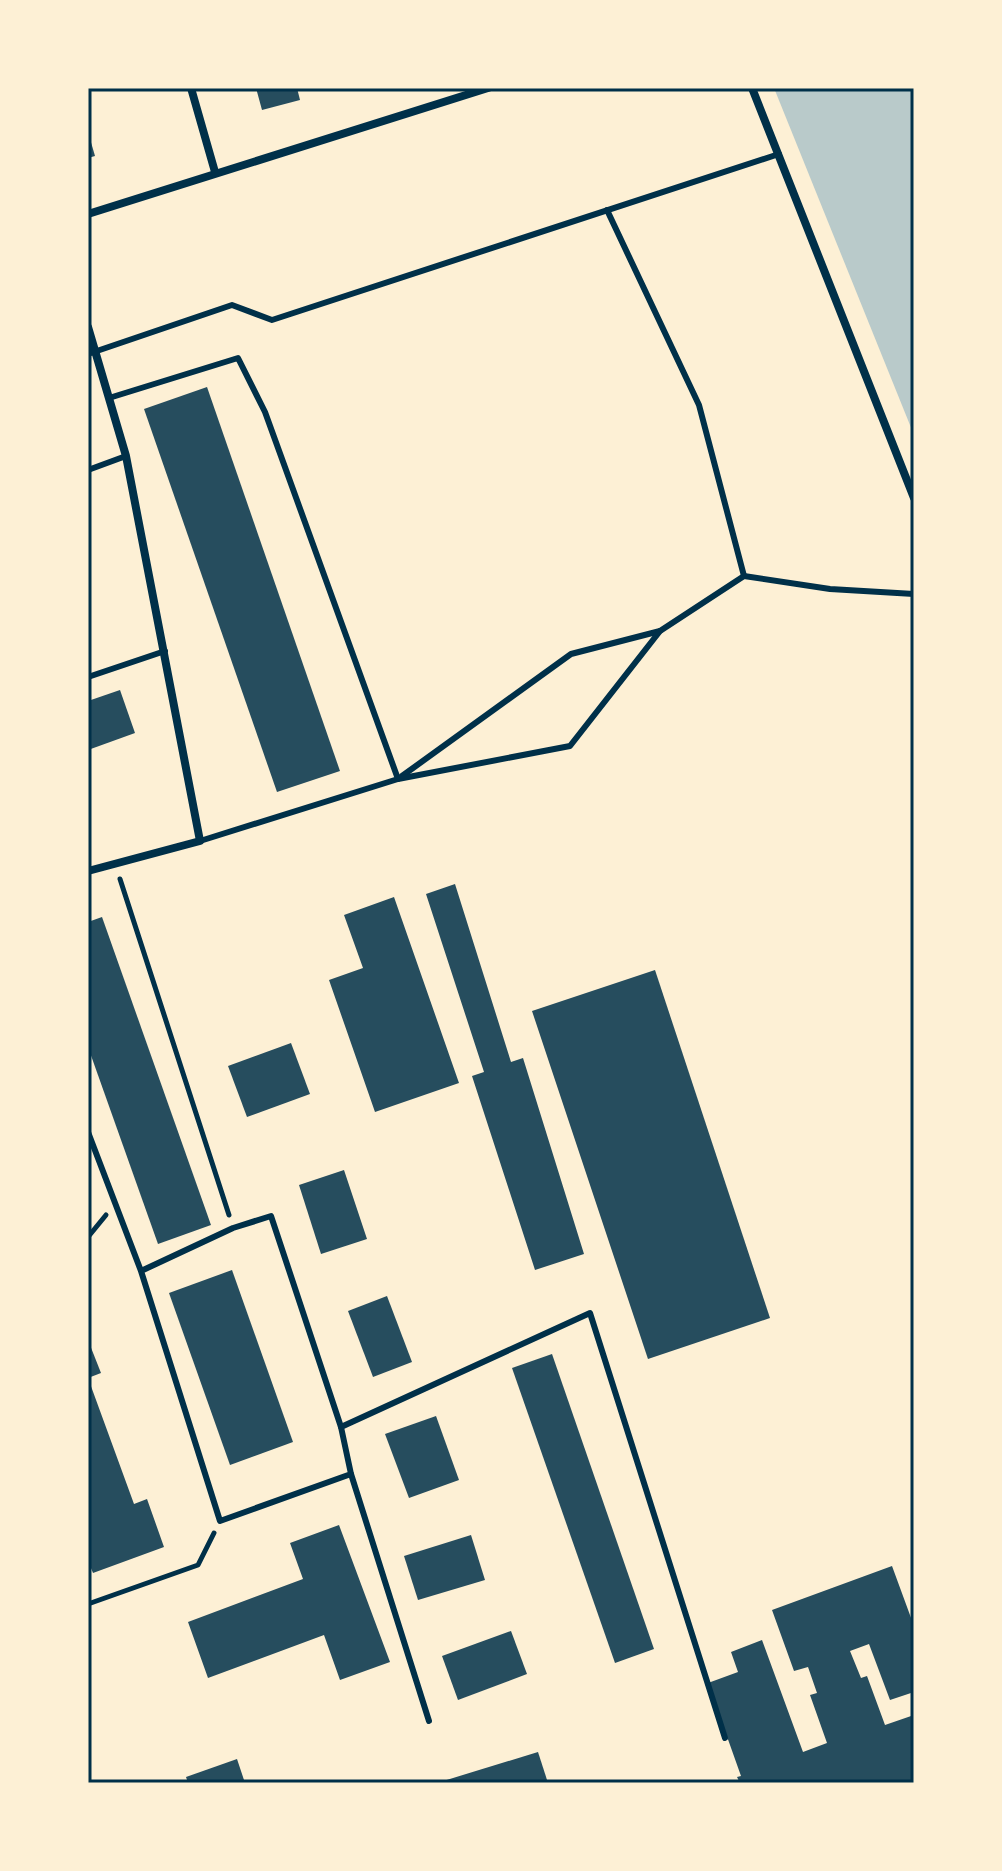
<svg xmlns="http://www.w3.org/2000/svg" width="1002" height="1871" font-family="'Times New Roman',serif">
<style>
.green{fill:#b9caca}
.building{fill:#264d5e}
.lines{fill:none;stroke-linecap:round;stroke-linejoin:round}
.path{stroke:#003049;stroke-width:5}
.service{stroke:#003049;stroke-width:6}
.minor{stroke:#003049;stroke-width:8}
.neatline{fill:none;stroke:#003049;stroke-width:3}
</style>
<rect width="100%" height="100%" fill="#fdf0d5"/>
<polygon class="green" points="774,88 914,88 914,435"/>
<g class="building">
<polygon points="256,88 297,88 300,100 262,110"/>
<polygon points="88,132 95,156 88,158"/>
<polygon points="207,387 340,771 277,792 144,409"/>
<polygon points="120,690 135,733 88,750 88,701"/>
<polygon points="455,884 511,1062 523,1058 584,1254 535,1270 472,1076 484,1072 426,894"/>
<polygon points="394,897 459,1083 375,1112 329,980 363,968 344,915"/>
<polygon points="102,917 211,1225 158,1244 88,1047 88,922"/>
<polygon points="655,970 770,1318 648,1359 532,1011"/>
<polygon points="291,1043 310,1094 247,1117 228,1066"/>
<polygon points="344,1170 367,1239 321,1254 299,1185"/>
<polygon points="232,1270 293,1442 230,1465 169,1293"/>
<polygon points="387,1296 412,1362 373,1377 348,1311"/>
<polygon points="88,1340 101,1373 88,1378"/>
<polygon points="552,1354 654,1649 615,1663 512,1368"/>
<polygon points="88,1378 134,1504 147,1499 164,1547 93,1573 88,1561"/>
<polygon points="436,1416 459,1480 409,1498 385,1434"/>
<polygon points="339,1525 390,1662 340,1680 324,1635 208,1678 188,1622 303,1579 290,1543"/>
<polygon points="471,1535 485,1580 418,1600 404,1556"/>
<polygon points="892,1566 914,1626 914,1692 890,1700 869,1644 850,1651 861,1678 867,1676 885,1725 914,1715 914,1783 740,1783 737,1777 741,1776 708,1683 738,1672 731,1652 762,1640 803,1752 827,1743 810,1695 817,1693 808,1667 794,1671 772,1610"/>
<polygon points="511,1631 527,1674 458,1700 442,1656"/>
<polygon points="538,1752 548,1783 441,1783 440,1782"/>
<polygon points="237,1759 245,1783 188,1783 186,1777"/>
</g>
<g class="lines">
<g class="path">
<polyline points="120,879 229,1215"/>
<polyline points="88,1237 106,1215"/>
<polyline points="88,1604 198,1565 214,1533"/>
</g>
<g class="service">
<polyline points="607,210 699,405 744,576"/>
<polyline points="88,354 232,305 272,320 779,154"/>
<polyline points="109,398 238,358 265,412 398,779 200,841"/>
<polyline points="88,470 126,456"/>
<polyline points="88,677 165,651"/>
<polyline points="402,776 571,654 660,631"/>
<polyline points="398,779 570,746 660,631 744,576 830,589 914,594"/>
<polyline points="88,1132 141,1271 233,1228 271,1216 341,1427 351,1474 220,1521 141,1271"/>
<polyline points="341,1427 590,1313 725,1738"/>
<polyline points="351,1474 429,1721"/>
</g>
<g class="minor">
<polyline points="191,88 215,172"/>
<polyline points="752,88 914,498"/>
<polyline points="88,214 488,88"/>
<polyline points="88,327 126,456 200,841 88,871"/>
</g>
</g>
<rect width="1002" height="1871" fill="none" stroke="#fdf0d5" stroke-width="180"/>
<rect x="90" y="90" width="822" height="1691" class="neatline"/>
</svg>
